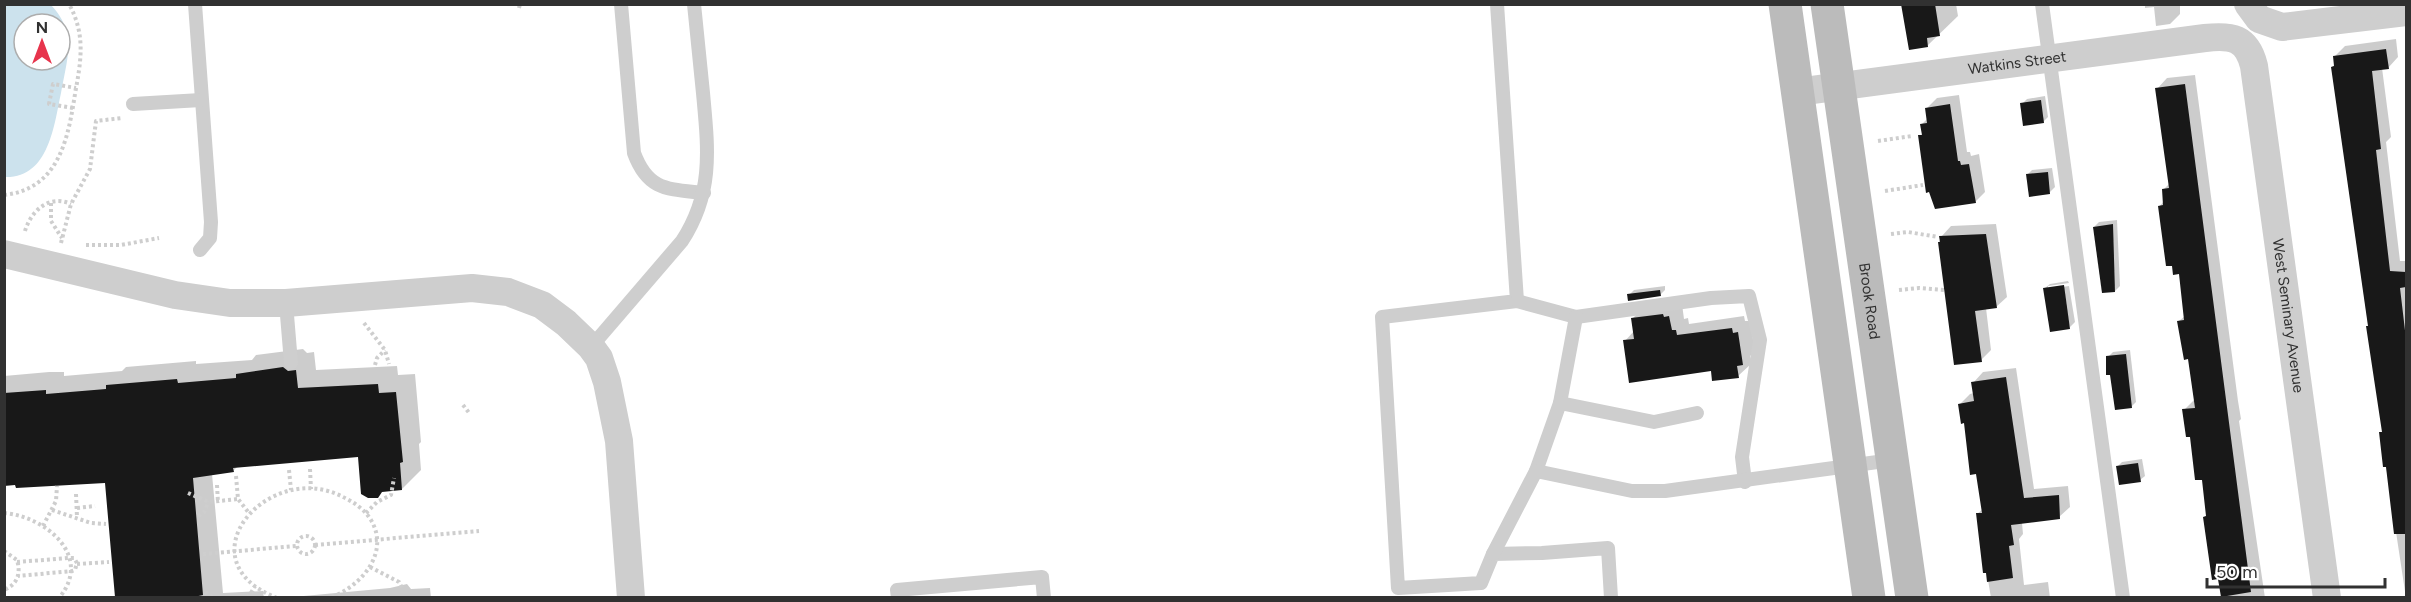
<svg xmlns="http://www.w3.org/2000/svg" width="2411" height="602" font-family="Figtree,sans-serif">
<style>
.water{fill:#cce2ed;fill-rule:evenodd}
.shadow{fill:#0003}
.building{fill:#181818}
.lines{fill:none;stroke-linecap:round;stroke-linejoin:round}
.path{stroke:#cecece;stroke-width:4;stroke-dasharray:3 3;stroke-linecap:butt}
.lane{stroke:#cecece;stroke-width:14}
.street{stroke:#cecece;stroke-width:28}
.secondary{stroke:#bbb;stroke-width:33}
.labels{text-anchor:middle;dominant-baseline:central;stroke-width:6;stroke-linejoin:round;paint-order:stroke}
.street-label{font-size:15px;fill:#313131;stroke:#fff}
</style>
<rect width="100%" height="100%" fill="#fff"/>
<path class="water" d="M 5,4 L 51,5 C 59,13 66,25 68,37 C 70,55 64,75 61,93 C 54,125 49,179 4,177 ZM 24,24 L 60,24 L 60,60 L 24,60 Z"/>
<g class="shadow">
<polygon points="1902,4 1956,4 1958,16 1927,46 1910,48"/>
<polygon points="2145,4 2180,4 2180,14 2170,24 2156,26 2154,7 2145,8"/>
<polygon points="2396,39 2398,57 2388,68 2382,68 2391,137 2386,142 2400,261 2406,261 2406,598 2381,433 2383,431 2332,67 2336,64 2335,56 2345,46"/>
<polygon points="2195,75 2238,401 2241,419 2239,421 2265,598 2222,598 2205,517 2207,515 2203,478 2184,410 2195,399 2190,357 2179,321 2185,316 2180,273 2159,207 2164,201 2163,190 2170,183 2157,89 2167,78"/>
<polygon points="1959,95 1967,152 1970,152 1971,156 1979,154 1985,192 1975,202 1920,136 1923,133 1922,124 1928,118 1927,108 1937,98"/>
<polygon points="2045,96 2048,117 2043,122 2022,104 2027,99"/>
<polygon points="2052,168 2055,187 2050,192 2027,175 2032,170"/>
<polygon points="2117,220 2120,286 2115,291 2094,227 2099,222"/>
<polygon points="1996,224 2007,297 1996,307 1986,308 1991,350 1981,360 1939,242 1941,237 1951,226"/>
<polygon points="2068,281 2069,283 2048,286 2048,289 2069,286 2075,322 2070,327 2045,288 2050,284"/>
<polygon points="1665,286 1665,290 1660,295 1629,295 1634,290"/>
<polygon points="1682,304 1684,319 1688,318 1689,324 1744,316 1745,321 1750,321 1755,351 1750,356 1751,364 1738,376 1625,341 1634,331 1632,319 1645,306"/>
<polygon points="303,349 307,353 314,352 316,370 397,366 398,375 415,374 421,442 419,444 421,470 402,489 359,455 238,466 233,471 212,474 223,593 263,591 264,598 116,598 106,481 4,485 4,376 49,372 64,372 64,376 122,371 126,367 196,361 196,364 252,360 256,355"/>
<polygon points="2130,350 2136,402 2131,407 2108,357 2113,352"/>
<polygon points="2016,368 2034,489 2068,486 2070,507 2059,517 2022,523 2023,534 2019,539 2024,585 2048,582 2050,598 1991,598 1977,514 1983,509 1977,472 1960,404 1970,394 1974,393 1973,383 1983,372"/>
<polygon points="2142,459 2145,476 2140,480 2117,467 2122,462"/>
<polygon points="407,584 411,589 430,588 431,598 282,598 390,588"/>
</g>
<g class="building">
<polygon points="1901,4 1935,4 1940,36 1927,38 1928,47 1909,50"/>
<polygon points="2386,49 2389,69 2372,71 2381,149 2376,150 2390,271 2406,272 2406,287 2400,288 2406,339 2406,534 2394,534 2386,467 2383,467 2379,432 2382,432 2366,326 2368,326 2331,67 2334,66 2333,56"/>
<polygon points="2185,84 2251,592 2221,597 2218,579 2212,580 2203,517 2206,516 2202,480 2195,480 2190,437 2186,437 2182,409 2195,408 2188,359 2184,360 2177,321 2184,320 2179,274 2173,275 2172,266 2166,266 2158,206 2163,205 2162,189 2169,188 2155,88"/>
<polygon points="2041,100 2044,123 2023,126 2020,103"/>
<polygon points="1950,104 1958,161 1960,161 1961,165 1969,164 1976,203 1935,209 1929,192 1926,193 1918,135 1922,135 1920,124 1927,123 1925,108"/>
<polygon points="2048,172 2050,194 2029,197 2026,174"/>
<polygon points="2113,224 2115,292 2102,293 2093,227"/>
<polygon points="1986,234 1997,308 1975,311 1982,362 1954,365 1938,242 1940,242 1939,236"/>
<polygon points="2064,285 2070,329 2050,332 2043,288"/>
<polygon points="1660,290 1661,296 1628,301 1627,294"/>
<polygon points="1663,314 1664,317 1669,316 1672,330 1676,330 1677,335 1732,328 1733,333 1738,332 1743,365 1737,366 1739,378 1712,381 1711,371 1629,383 1623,340 1634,339 1631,318"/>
<polygon points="2126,354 2132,408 2115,410 2110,375 2106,375 2106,356"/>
<polygon points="283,367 288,371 296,370 298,388 378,384 379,393 396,392 403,462 400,463 402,490 382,492 378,498 368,498 361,494 358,457 233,468 234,472 193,478 203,595 194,597 115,597 105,483 16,488 15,485 4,486 4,393 46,390 46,394 106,389 106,385 177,379 178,383 236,378 236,374"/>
<polygon points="2006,377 2024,498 2059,495 2060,519 2011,525 2014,545 2009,546 2013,578 1987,582 1986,573 1983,573 1976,513 1982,513 1976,474 1970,475 1964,423 1961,424 1958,404 1974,401 1971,382"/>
<polygon points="2138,463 2141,482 2119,485 2116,466"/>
</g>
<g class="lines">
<g class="path">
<polyline points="519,8 520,4"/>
<polyline points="73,108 49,104 53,84 76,88"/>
<polyline points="1878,141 1912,136"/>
<polyline points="1885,191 1923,185"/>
<path d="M 4,195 C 59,189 68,139 75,94 C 81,61 86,35 69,4"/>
<polyline points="51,203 51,221 62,238"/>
<path d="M 25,231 C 31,211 49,194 71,204"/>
<polyline points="1891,234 1908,232 1938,237"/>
<polyline points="61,243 71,204 90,169 96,121 122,118"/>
<polyline points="86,245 121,245 159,238"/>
<polyline points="1899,290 1919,288 1945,290"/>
<polyline points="364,323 385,350 389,364"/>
<polyline points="375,365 377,358 385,350"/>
<polyline points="463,405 470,414"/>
<polyline points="310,469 311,489"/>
<polyline points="289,470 291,490"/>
<polyline points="236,476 238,499 249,513"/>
<polyline points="217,485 218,503"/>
<polyline points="188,493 209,502 238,499"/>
<polyline points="76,494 77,517"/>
<polyline points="77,508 95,506"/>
<polyline points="52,510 91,523 106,524"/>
<path d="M 4,513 C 45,516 94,556 59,598"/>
<polyline points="366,513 377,502 391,495 394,478"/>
<polyline points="198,516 204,512 209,502"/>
<polyline points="43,526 56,501 57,486"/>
<circle cx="306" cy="545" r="9"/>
<polyline points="315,545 479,531"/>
<path d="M 4,551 L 17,560 C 21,573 18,584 4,590"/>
<polyline points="203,554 296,546"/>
<polyline points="17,562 69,558 74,558 77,563 75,570 72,571 18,576"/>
<polyline points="77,564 109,562"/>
<polyline points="370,567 399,582 402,588"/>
<polyline points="205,592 214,598"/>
<polyline points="248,598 255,586"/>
<path d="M 277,598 C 180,560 269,458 343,497 C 354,502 365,510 371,520 C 391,554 359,588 329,598"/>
</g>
<g class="lane">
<polyline points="195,4 211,222 210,238 200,250"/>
<path d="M 621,4 L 634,153 C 648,191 668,189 704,193"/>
<polyline points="1497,4 1517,301 1382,317 1398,588 1481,583 1493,554 1542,553 1608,548 1611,598"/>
<polyline points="2042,4 2123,598"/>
<polyline points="133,104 201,100"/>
<polyline points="1517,301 1576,317 1711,298 1749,296 1760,340 1742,457 1745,482"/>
<polyline points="286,303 291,363"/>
<path d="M 591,347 L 682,241 C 714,192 708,148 703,93 C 700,63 697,34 694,4"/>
<polyline points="1560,403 1576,317"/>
<polyline points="1536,471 1560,403 1654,422 1697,413"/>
<polyline points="1493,554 1536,471 1632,491 1665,491 1892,460"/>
<polyline points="898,598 897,590 1042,577 1044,598"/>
</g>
<g class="street">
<polyline points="2248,4 2259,19 2282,27 2406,12"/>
<path id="s1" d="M 1797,92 L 2205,38 C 2231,35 2247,37 2254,66 L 2327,598"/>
<polyline points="4,254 175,295 230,303 286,303 472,288 508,292 542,305 566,323 591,347 599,358 607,382 619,441 631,598"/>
</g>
<g class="secondary">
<polyline points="1785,4 1869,598"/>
<path id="s2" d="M 1827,4 L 1912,598"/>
</g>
</g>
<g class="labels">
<g class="street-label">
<text stroke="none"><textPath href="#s1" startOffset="222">Watkins Street</textPath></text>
<text stroke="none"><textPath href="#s2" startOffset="300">Brook Road</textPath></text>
<text stroke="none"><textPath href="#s1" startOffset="728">West Seminary Avenue</textPath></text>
</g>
</g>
<rect width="2411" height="602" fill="none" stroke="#313131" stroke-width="12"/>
<g transform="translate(42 42)"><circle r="28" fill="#ffffff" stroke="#adadad" stroke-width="1.5"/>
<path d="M0-4.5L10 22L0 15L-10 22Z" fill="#e7344c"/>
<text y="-9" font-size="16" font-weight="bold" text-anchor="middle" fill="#313131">N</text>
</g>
<path d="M2207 578v9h178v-9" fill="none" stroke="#313131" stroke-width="3"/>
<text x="2216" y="578" font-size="18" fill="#313131" stroke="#ffffff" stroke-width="4.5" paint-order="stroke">50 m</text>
</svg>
